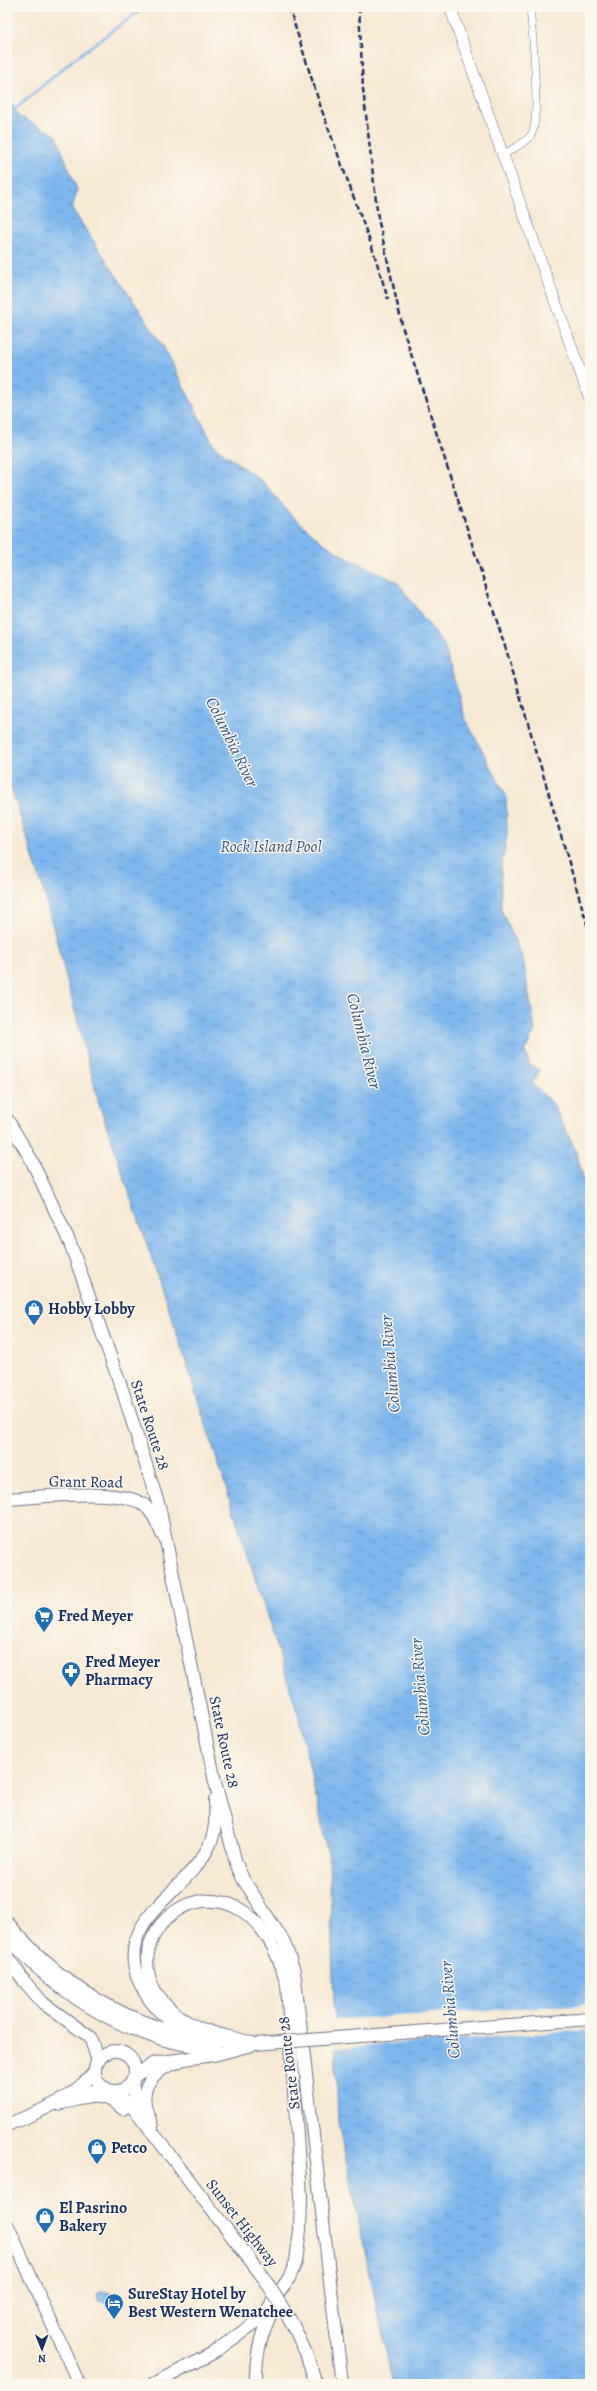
<svg xmlns="http://www.w3.org/2000/svg" width="597" height="2391" font-family="Alegreya,serif">
<style>
.water{fill:url(#water-ripples);stroke:#4c73a6}
.pier{fill:#f7e9d3}
.lines{fill:none;stroke-linecap:round;stroke-linejoin:round}
.stream{stroke:#7eb7ee;stroke-width:2.5}
.minor-casing{stroke:#687087;stroke-width:8}
.secondary-casing{stroke:#687087;stroke-width:12}
.primary-casing{stroke:#687087;stroke-width:14}
.trunk-casing{stroke:#687087;stroke-width:14}
.minor{stroke:#fff;stroke-width:7}
.secondary{stroke:#fff;stroke-width:11}
.primary{stroke:#fff;stroke-width:12}
.trunk{stroke:#fff;stroke-width:12}
.rail{stroke:#1b2f5e;stroke-width:2.5;stroke-dasharray:6 3;stroke-linecap:butt}
.primary-bridge-casing{stroke:#687087;stroke-width:14;stroke-linecap:butt}
.trunk-bridge-casing{stroke:#687087;stroke-width:14;stroke-linecap:butt}
.primary-bridge{stroke:#fff;stroke-width:12}
.trunk-bridge{stroke:#fff;stroke-width:12}
.labels{text-anchor:middle;dominant-baseline:central;stroke-width:3;stroke-linejoin:round;paint-order:stroke}
.poi-label{font-size:16px;font-weight:bold;fill:#1b2f5e;stroke:#fbf7ec;text-anchor:start}
.street-label{font-size:16px;fill:#1b2f5e;stroke:#fbf7ec}
.water-label{font-size:17px;font-style:italic;fill:#395889;stroke:#fbf7ec}
</style>
<defs>
<pattern id="water-ripples" width="26" height="14" patternUnits="userSpaceOnUse"><rect width="26" height="14" fill="#7eb7ee"/><path d="M2 4q2-2 4 0t4 0M15 11q2-2 4 0t4 0" fill="none" stroke="#6695c4"/></pattern>
</defs>
<rect width="100%" height="100%" fill="#fbf7ec"/>
<filter id="ink" filterUnits="userSpaceOnUse"><feTurbulence type="fractalNoise" baseFrequency=".025" numOctaves="2"/><feDisplacementMap in="SourceGraphic" scale="8" xChannelSelector="R" yChannelSelector="G"/><feConvolveMatrix kernelMatrix="1 2 1 2 8 2 1 2 1" color-interpolation-filters="sRGB"/></filter>
<filter id="wash" filterUnits="userSpaceOnUse"><feTurbulence type="fractalNoise" baseFrequency=".012" numOctaves="4" result="noise"/><feDisplacementMap in="SourceGraphic" scale="16" xChannelSelector="R" yChannelSelector="G"/><feGaussianBlur stdDeviation="0.9" result="paint"/><feColorMatrix in="noise" values="0 0 0 0 0 0 0 0 0 0 0 0 0 0 0 0 0 1.4 0 .05"/><feComposite in="paint" operator="in"/></filter>
<g filter="url(#wash)">
<rect width="100%" height="100%" fill="#f7e9d3"/>
<g class="water">
<polygon points="7,96 18,116 56,135 77,190 72,209 162,344 214,446 264,483 289,513 322,542 345,557 397,582 444,645 465,718 506,796 507,836 501,869 501,909 523,959 535,1030 525,1051 530,1066 540,1070 532,1084 553,1104 577,1153 590,1209 590,2384 393,2384 338,2122 329,1859 298,1713 169,1309 100,1107 43,889 7,775"/>
<polygon points="102,2291 110,2293 115,2299 115,2303 98,2301 97,2295"/>
</g>
<polygon class="pier" points="590,2004 590,2030 333,2048 332,2020"/>
<g class="lines">
<polyline class="stream" points="13,111 74,59 138,12"/>
</g>
</g>
<g filter="url(#ink)">
<g class="lines">
<g class="minor-casing">
<g id="minor">
<polyline points="530,9 540,7"/>
<path d="M 504,154 C 513,149 524,144 531,135 C 541,122 532,28 530,7"/>
</g>
</g>
<g class="secondary-casing">
<polyline id="secondary" points="450,7 590,399"/>
</g>
<g class="primary-casing">
<g id="primary">
<path d="M 7,1499 C 40,1497 114,1488 141,1503 C 153,1510 157,1524 163,1536"/>
<path d="M 7,1922 C 66,1993 146,2037 238,2042"/>
<path d="M 7,1936 C 58,1996 135,2044 215,2048"/>
<polyline points="75,2095 106,2088"/>
<path d="M 7,2125 C 40,2111 72,2100 95,2071"/>
<polyline points="7,2224 79,2384"/>
</g>
</g>
<g class="trunk-casing">
<g id="trunk">
<polyline points="7,1119 31,1159 70,1243 123,1392 159,1506 215,1782 236,1863 243,1879 284,1942 294,1971 342,2384"/>
<polyline points="7,1956 24,1981 43,2003 90,2037 98,2061"/>
<path d="M 190,2030 C 169,2023 155,2010 144,1991 C 106,1925 181,1897 207,1850 C 216,1835 216,1817 215,1800"/>
<circle cx="115" cy="2071" r="20"/>
<polyline points="135,2076 154,2063 214,2055 255,2044"/>
<polyline points="132,2081 137,2112"/>
<polyline points="114,2091 137,2112 266,2281"/>
<path d="M 58,2104 C 84,2099 101,2088 123,2109"/>
<path d="M 152,2127 C 150,2119 147,2113 145,2106 C 141,2081 157,2070 178,2062"/>
<polyline points="292,2323 306,2353 316,2384"/>
<path d="M 154,2384 L 213,2353 L 262,2318 L 289,2278 L 296,2262 L 300,2230 L 301,2196 L 287,1985 C 242,1814 77,1944 181,2018 C 203,2034 231,2036 255,2044"/>
<path d="M 256,2384 C 255,2358 260,2335 272,2312"/>
</g>
</g>
<use href="#minor" class="minor"/>
<use href="#secondary" class="secondary"/>
<use href="#primary" class="primary"/>
<use href="#trunk" class="trunk"/>
<g class="rail">
<polyline points="289,7 321,108 373,250 388,299"/>
<polyline points="359,7 363,89 378,218 403,329 510,662 590,934"/>
</g>
<g class="primary-bridge-casing">
<polyline id="primary-bridge" points="255,2044 590,2019"/>
</g>
<g class="trunk-bridge-casing">
<polyline id="trunk-bridge" points="266,2281 292,2323"/>
</g>
<use href="#primary-bridge" class="primary-bridge"/>
<use href="#trunk-bridge" class="trunk-bridge"/>
</g>
</g>
<defs>
<g id="shop-pin" transform="scale(1)"><path d="M0 17L-7.5 6A9.5 9.5 0 1 1 7.5 6Z" fill="#1f6fb2" stroke="#fbf7ec"/><path d="M-5-2.5h2.3a2.7 3.5 0 0 1 5.4 0H5L5.5 6h-11ZM-1.5-2.5h3a1.5 2.3 0 0 0-3 0Z" fill="#fff"/></g>
<g id="supermarket-pin" transform="scale(1)"><path d="M0 17L-7.5 6A9.5 9.5 0 1 1 7.5 6Z" fill="#1f6fb2" stroke="#fbf7ec"/><path d="M-6-5.5h2.5l.6 2H6L4.5 2H-2.5L-4.4-4H-6ZM-1.5 3.2a1.3 1.3 0 1 0 .1 0ZM3 3.2a1.3 1.3 0 1 0 .1 0Z" fill="#fff"/></g>
<g id="pharmacy-pin" transform="scale(1)"><path d="M0 17L-7.5 6A9.5 9.5 0 1 1 7.5 6Z" fill="#1f6fb2" stroke="#fbf7ec"/><path d="M-2-6h4v4h4v4h-4v4h-4v-4h-4v-4h4Z" fill="#fff"/></g>
<g id="hotel-pin" transform="scale(1)"><path d="M0 17L-7.5 6A9.5 9.5 0 1 1 7.5 6Z" fill="#1f6fb2" stroke="#fbf7ec"/><path d="M-6-4.5h1.5V1H6V5H4.5V3h-9V5H-6ZM-4 0a1.8 1.8 0 1 1 3.6 0ZM.5 0V-2.5h3Q6-2.5 6 0Z" fill="#fff"/></g>
</defs>
<g fill-rule="evenodd">
<use href="#shop-pin" x="34" y="1309"/>
<use href="#supermarket-pin" x="44" y="1616"/>
<use href="#pharmacy-pin" x="71" y="1671"/>
<use href="#shop-pin" x="97" y="2148"/>
<use href="#shop-pin" x="45" y="2217"/>
<use href="#hotel-pin" x="114" y="2303"/>
</g>
<g class="labels">
<g class="poi-label">
<text x="48" y="1309">Hobby Lobby</text>
<text x="58" y="1616">Fred Meyer</text>
<text x="85" y="1662">Fred Meyer<tspan x="85" dy="18">Pharmacy</tspan></text>
<text x="111" y="2148">Petco</text>
<text x="59" y="2208">El Pasrino<tspan x="59" dy="18">Bakery</tspan></text>
<text x="128" y="2294">SureStay Hotel by<tspan x="128" dy="18">Best Western Wenatchee</tspan></text>
</g>
<g class="street-label">
<text transform="translate(150 1425) rotate(72)">State Route 28</text>
<text transform="translate(86 1482) rotate(1)">Grant Road</text>
<text transform="translate(224 1742) rotate(78)">State Route 28</text>
<text transform="translate(289 2063) rotate(-97)">State Route 28</text>
<text transform="translate(242 2223) rotate(52)">Sunset Highway</text>
</g>
<g class="water-label">
<text transform="translate(232 742) rotate(64)">Columbia River</text>
<text x="271" y="846">Rock Island Pool</text>
<text transform="translate(364 1041) rotate(76)">Columbia River</text>
<text transform="translate(390 1364) rotate(-95)">Columbia River</text>
<text transform="translate(420 1687) rotate(-95)">Columbia River</text>
<text transform="translate(450 2010) rotate(-95)">Columbia River</text>
</g>
</g>
<rect width="597" height="2391" fill="none" stroke="#fbf7ec" stroke-width="24"/>
<g transform="translate(42 2349) rotate(179)" stroke="#fbf7ec" stroke-width="3" paint-order="stroke">
<path d="M0-3L7 15L0 10L-7 15Z" fill="#1b2f5e"/>
<text y="-6" font-size="11" font-weight="bold" text-anchor="middle" fill="#1b2f5e">N</text>
</g>
</svg>
